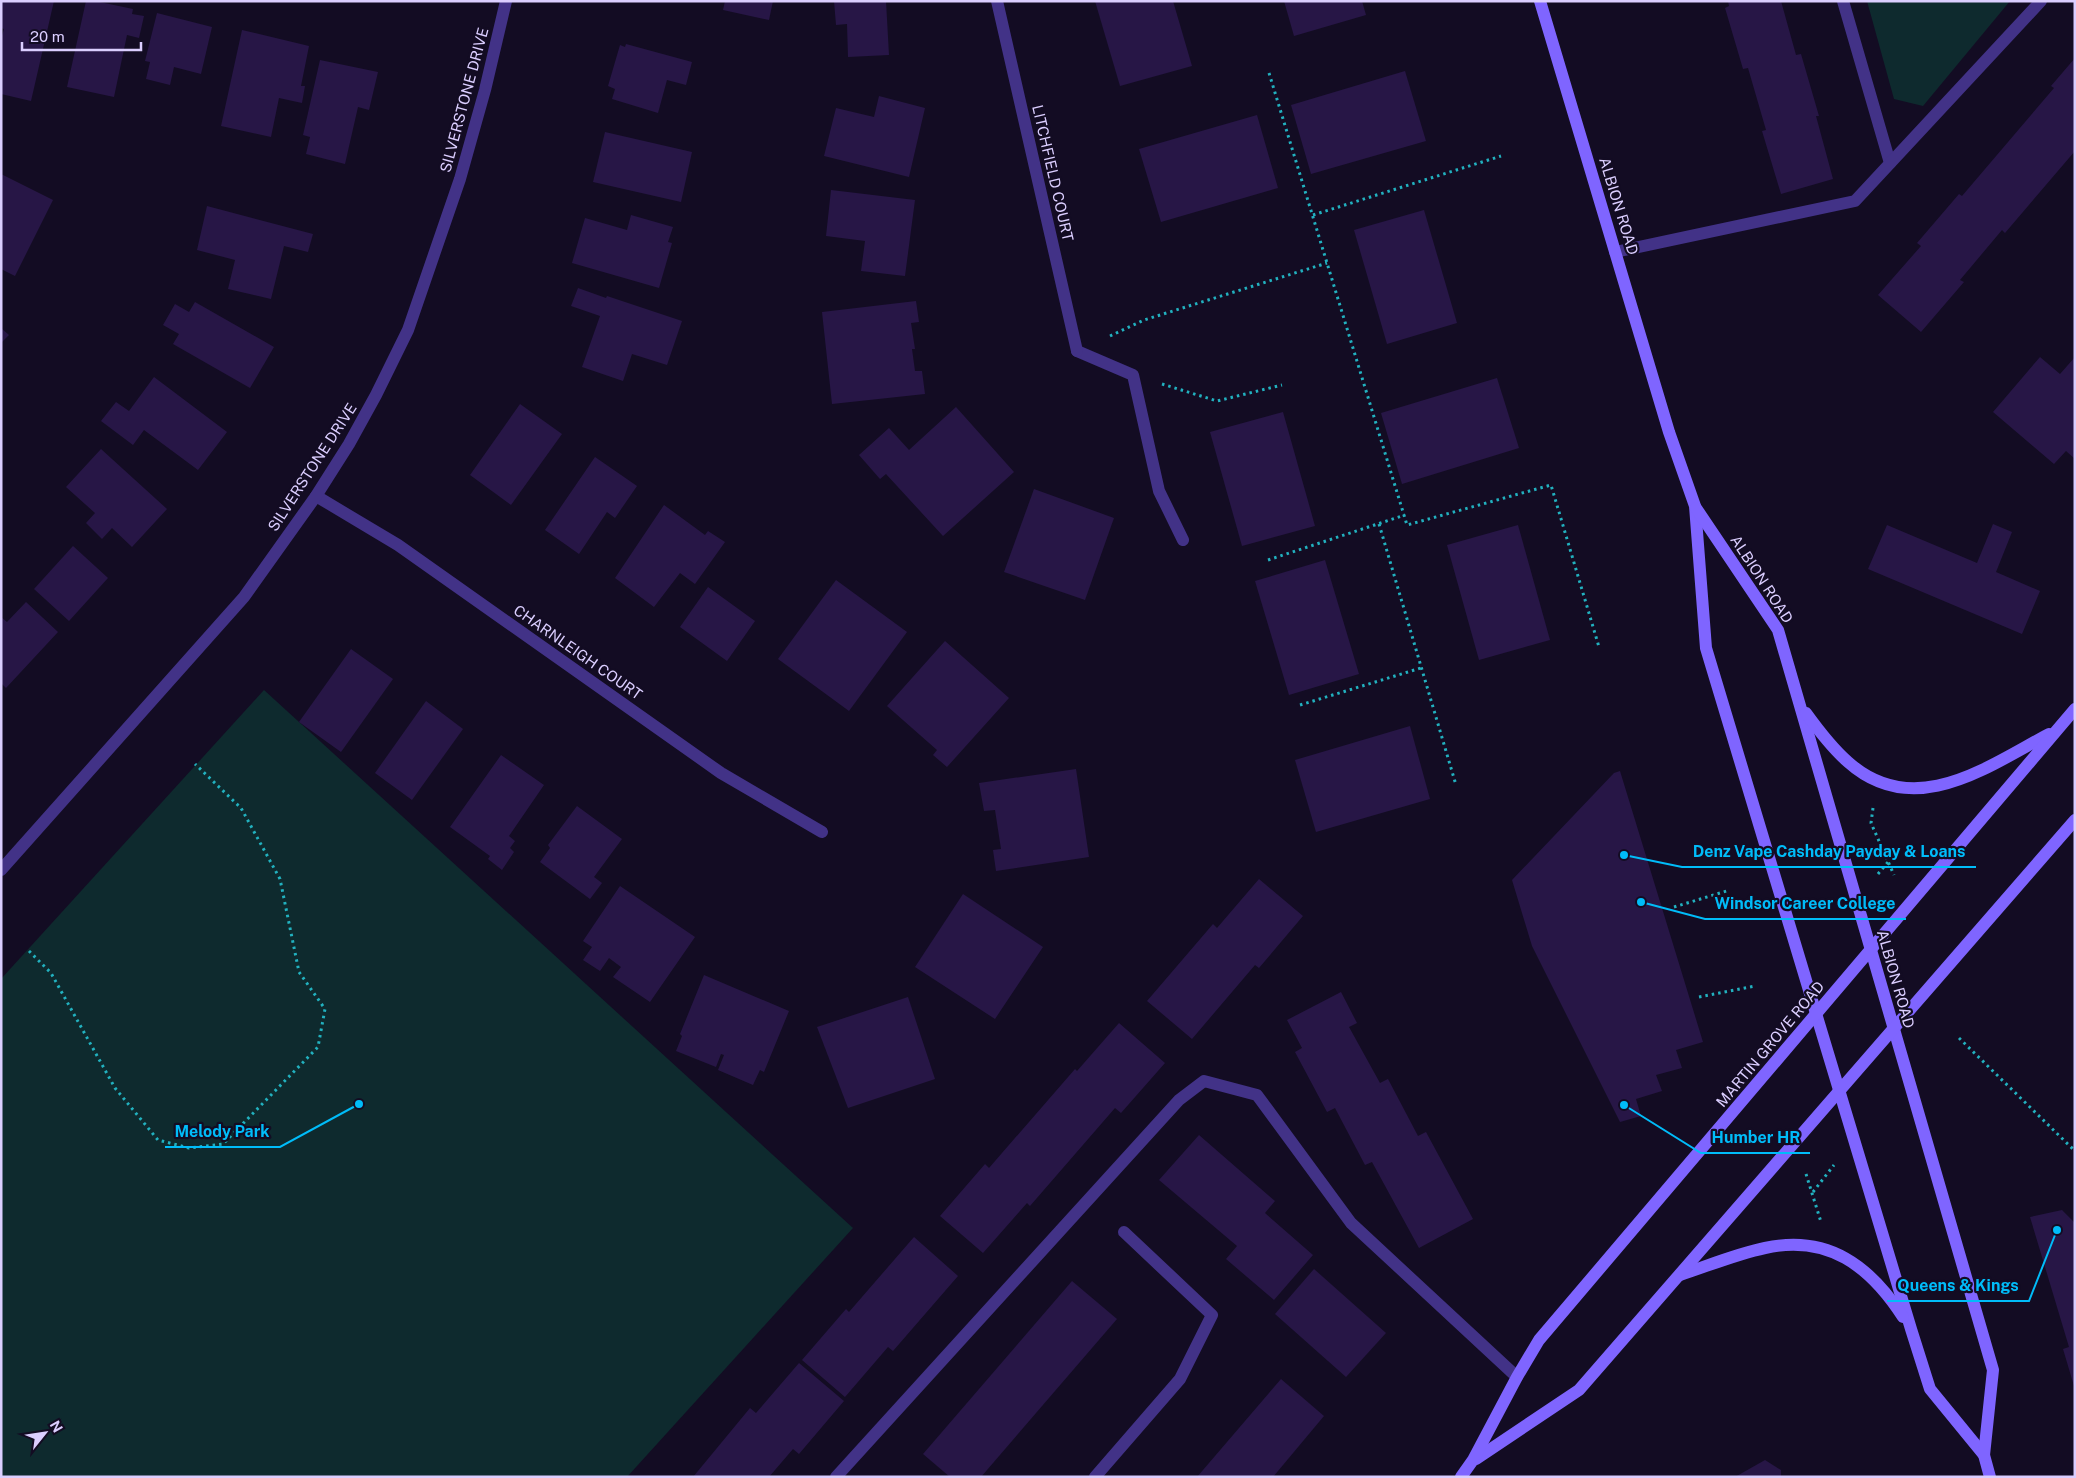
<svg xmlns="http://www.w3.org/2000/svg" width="2076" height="1478" font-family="'Public Sans',sans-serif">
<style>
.green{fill:#0e2a2e}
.building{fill:#271646}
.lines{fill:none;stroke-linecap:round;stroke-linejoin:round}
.path{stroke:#22b1bf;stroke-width:3;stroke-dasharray:2.5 4;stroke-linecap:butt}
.service{stroke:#423287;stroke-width:12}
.minor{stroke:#423287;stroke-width:12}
.tertiary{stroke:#423287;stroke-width:12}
.secondary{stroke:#7f65ff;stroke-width:12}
.labels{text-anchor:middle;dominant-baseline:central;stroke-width:4.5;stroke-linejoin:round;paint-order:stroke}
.street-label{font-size:15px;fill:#dbceff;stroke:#130c23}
.leader{fill:none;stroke:#00bcf9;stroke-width:2}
.callout-dot{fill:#00bcf9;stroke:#130c23;stroke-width:2}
.callout-label{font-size:16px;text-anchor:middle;font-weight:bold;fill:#00bcf9;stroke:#130c23;stroke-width:4.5;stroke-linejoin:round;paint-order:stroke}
</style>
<rect width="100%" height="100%" fill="#130c23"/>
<g class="green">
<polygon points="1867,1 2010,1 1923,106 1894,99"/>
<polygon points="264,690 853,1228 627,1477 1,1477 1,979"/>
</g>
<g class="building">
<polygon points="1,1 54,1 31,101 1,94 1,39 4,29 1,28"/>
<polygon points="86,1 95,1 133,9 132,14 144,16 139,38 127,35 114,97 67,87"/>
<polygon points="725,1 773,1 769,20 723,10"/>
<polygon points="834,1 886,1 889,55 848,57 847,24 836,25"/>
<polygon points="1095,1 1173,1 1192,66 1120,86"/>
<polygon points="1284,1 1362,1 1366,15 1294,36"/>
<polygon points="1728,1 1781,1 1796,55 1801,54 1819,116 1816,116 1833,179 1781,194 1762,131 1766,130 1748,68 1743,69 1725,8 1729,6"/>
<polygon points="157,13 212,27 201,74 174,67 170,85 146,79 150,62 145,61"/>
<polygon points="242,30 309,46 301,86 305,86 302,103 279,98 271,137 221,126"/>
<polygon points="626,44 692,62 686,85 667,80 658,113 612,99 615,89 608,86 620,45 625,47"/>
<polygon points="2075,58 2075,151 2005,233 2002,230 1960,280 1964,282 1921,332 1878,295 1921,246 1917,243 1959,194 1962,196 2054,88 2051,86"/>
<polygon points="320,60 378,72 369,110 358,107 345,164 306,154 310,137 303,135"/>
<polygon points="1405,71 1426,141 1311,174 1291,105"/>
<polygon points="879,96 925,108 909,177 824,156 836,108 874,117"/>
<polygon points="1257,115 1278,188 1161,222 1139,149"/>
<polygon points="605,132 692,152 681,202 593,182"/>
<polygon points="1,174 53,200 15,276 1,269"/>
<polygon points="831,190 915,200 905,276 861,271 865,241 826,236"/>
<polygon points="207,206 313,234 308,252 284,246 271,299 228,289 235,260 197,250"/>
<polygon points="1424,210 1457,323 1387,344 1354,230"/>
<polygon points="631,215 673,227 668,242 672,243 659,288 572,263 585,218 627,230"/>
<polygon points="578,288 606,298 607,296 682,321 667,365 632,354 623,381 582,367 600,316 571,306"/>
<polygon points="916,301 919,322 911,323 915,349 912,349 915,371 922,371 925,394 832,404 822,312"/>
<polygon points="195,302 274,347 250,388 173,344 179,334 163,325 175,304 189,312"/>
<polygon points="1,328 9,335 1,343"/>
<polygon points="2040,357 2060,374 2075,357 2075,459 2066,451 2054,464 1993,412"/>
<polygon points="154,377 227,432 198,470 144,430 133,445 101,421 116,402 129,411"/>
<polygon points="1497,378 1519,448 1402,484 1381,413"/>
<polygon points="520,404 562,434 511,505 470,475"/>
<polygon points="956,407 1014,472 943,536 886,474 880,479 859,455 889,428 909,450"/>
<polygon points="1283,412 1315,526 1242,546 1210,432"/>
<polygon points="101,449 167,509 132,547 112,528 102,539 86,523 95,513 66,487"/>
<polygon points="595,457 637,486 615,518 607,512 579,554 545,530"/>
<polygon points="1034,489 1114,518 1085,600 1004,572"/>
<polygon points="664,505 705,535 708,531 725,542 695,584 680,573 654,607 615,578"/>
<polygon points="1993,524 2012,532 1996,572 2040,591 2022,634 1868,569 1887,525 1977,563"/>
<polygon points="1518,525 1550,640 1479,660 1447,545"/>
<polygon points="73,546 108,578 69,621 34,589"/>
<polygon points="1325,560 1359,674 1289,695 1255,581"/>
<polygon points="836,580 907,632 849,711 778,659"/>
<polygon points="708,587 755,621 727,661 680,627"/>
<polygon points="26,602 58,632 6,688 1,683 1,617 7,622"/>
<polygon points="945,641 1009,698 947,767 933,755 937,750 887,706"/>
<polygon points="351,649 393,679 341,752 299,722"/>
<polygon points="426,701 463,729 412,800 375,773"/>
<polygon points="1410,726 1430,799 1316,832 1295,760"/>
<polygon points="501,755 544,785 509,836 515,841 510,848 514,852 502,870 488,859 490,856 450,827"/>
<polygon points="1076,769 1089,857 996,871 993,850 1001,849 995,810 984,811 979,783"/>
<polygon points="1620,771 1703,1042 1676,1050 1682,1068 1656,1075 1662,1091 1636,1099 1641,1116 1620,1122 1532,946 1512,880 1614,773"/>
<polygon points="577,806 622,839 594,877 602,883 590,899 540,862 550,848 548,845"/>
<polygon points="1259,879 1303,916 1259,968 1255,965 1192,1039 1147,1001 1213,924 1217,928"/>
<polygon points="620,886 695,937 650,1002 613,977 621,967 609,958 600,971 583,960 592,947 583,941"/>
<polygon points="963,894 1043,947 995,1019 915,967"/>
<polygon points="704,975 789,1011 764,1072 760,1070 753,1085 718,1070 724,1055 721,1054 716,1067 676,1051 682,1036 680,1034"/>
<polygon points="1341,992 1357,1023 1349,1027 1380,1083 1388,1079 1418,1136 1426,1132 1473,1219 1419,1248 1372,1162 1365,1165 1335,1108 1327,1112 1295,1052 1302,1048 1287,1020"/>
<polygon points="908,997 935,1079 848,1108 817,1027"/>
<polygon points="1119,1023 1165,1063 1121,1113 1115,1108 1030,1206 1027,1203 983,1253 940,1216 985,1164 989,1168 1075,1069 1077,1071"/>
<polygon points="1199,1135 1275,1201 1265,1213 1313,1255 1274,1300 1226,1259 1237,1246 1159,1180"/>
<polygon points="2062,1210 2075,1223 2074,1386 2063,1349 2069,1347 2030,1217"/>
<polygon points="914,1237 958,1276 893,1351 888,1347 845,1397 802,1360 846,1309 849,1312"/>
<polygon points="1314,1269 1386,1333 1346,1377 1275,1314"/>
<polygon points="1072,1281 1117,1319 981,1477 950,1477 923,1454"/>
<polygon points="799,1363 844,1401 799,1454 793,1449 769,1477 693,1477 750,1408 756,1413"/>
<polygon points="1281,1379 1324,1416 1273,1477 1197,1477"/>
<polygon points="1765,1460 1781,1470 1781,1477 1735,1477"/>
</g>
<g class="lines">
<g class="path">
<polyline points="1269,73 1407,525 1551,485 1599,647"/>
<polyline points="1313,215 1501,156"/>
<polyline points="1110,336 1144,320 1327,263"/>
<polyline points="1162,384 1217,401 1282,385"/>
<polyline points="1379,524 1456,785"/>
<polyline points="1268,560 1405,515"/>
<polyline points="1300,705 1421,668"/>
<polyline points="1873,808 1871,823 1894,875"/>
<polyline points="1878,874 1888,862"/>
<polyline points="1674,907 1730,890"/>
<polyline points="29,951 51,973 115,1088 158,1140 189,1148 223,1144 318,1047 325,1009 299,972 280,879 241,808 195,764"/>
<polyline points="1699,997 1755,986"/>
<polyline points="1959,1038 2075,1151"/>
<polyline points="1806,1174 1821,1222"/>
<polyline points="1813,1192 1834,1165"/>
</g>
<g class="service">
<polyline points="1843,1 1890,163"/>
<polyline points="1615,252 1855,201 2041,1"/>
<polyline points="1077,351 1133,375 1159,491 1183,540"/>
<polyline points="836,1477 1179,1100 1204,1081 1257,1095 1351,1223 1517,1377"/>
<polyline points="1095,1477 1180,1379 1212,1315 1124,1232"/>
</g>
<g class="minor">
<polyline points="997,1 1077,351"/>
<polyline points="316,496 398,545 721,773 822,832"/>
</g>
<polyline class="tertiary" points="1,870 244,597 316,496 349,444 376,395 408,330 460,179 485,90 506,1"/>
<g class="secondary">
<polyline points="1540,1 1669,432 1695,506 1706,648 1911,1329 1930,1389 1984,1455 1990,1477"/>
<polyline points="1696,508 1778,630 1993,1370 1984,1455"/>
<path d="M 1806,713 C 1819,731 1832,748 1848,762 C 1914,821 1987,767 2049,734"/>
<path d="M 1680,1275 C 1708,1266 1736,1254 1765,1248 C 1828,1234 1870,1266 1903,1317"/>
<polyline points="1476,1459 1579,1390 2075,820"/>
<polyline points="1461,1477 1473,1460 1517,1377 1539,1340 2075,709"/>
</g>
</g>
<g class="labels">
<g class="street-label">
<text transform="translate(464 100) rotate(-75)">SILVERSTONE DRIVE</text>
<text transform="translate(1053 173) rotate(77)">LITCHFIELD COURT</text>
<text transform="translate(1619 206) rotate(73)">ALBION ROAD</text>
<text transform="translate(312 467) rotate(-57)">SILVERSTONE DRIVE</text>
<text transform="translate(1762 579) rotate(57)">ALBION ROAD</text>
<text transform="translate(578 652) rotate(35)">CHARNLEIGH COURT</text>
<text transform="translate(1896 979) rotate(74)">ALBION ROAD</text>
<text transform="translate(1770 1044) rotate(-50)">MARTIN GROVE ROAD</text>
</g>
</g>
<path class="leader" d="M1624 855L1682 867H1976M1641 902L1705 919H1906M359 1104L280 1147H165M1624 1105L1701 1153H1810M2057 1230L2029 1301H1887"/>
<g class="callout-dot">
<circle cx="1624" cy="855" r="5"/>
<circle cx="1641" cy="902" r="5"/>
<circle cx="359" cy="1104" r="5"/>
<circle cx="1624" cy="1105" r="5"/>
<circle cx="2057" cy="1230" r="5"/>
</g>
<g class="callout-label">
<text x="1829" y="857">Denz Vape Cashday Payday &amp; Loans</text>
<text x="1805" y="909">Windsor Career College</text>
<text x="222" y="1137">Melody Park</text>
<text x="1756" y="1143">Humber HR</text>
<text x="1958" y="1291">Queens &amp; Kings</text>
</g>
<rect width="2076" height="1478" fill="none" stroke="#dbceff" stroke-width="5"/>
<g transform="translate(45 1433) rotate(60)" stroke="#130c23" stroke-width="4" paint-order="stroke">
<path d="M0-4L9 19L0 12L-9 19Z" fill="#dbceff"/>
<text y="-8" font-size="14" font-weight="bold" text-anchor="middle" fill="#dbceff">N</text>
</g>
<path d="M22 42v8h119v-8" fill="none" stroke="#dbceff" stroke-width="2.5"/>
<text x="30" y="42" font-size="15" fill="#dbceff" stroke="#130c23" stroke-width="4" paint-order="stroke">20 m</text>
</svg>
